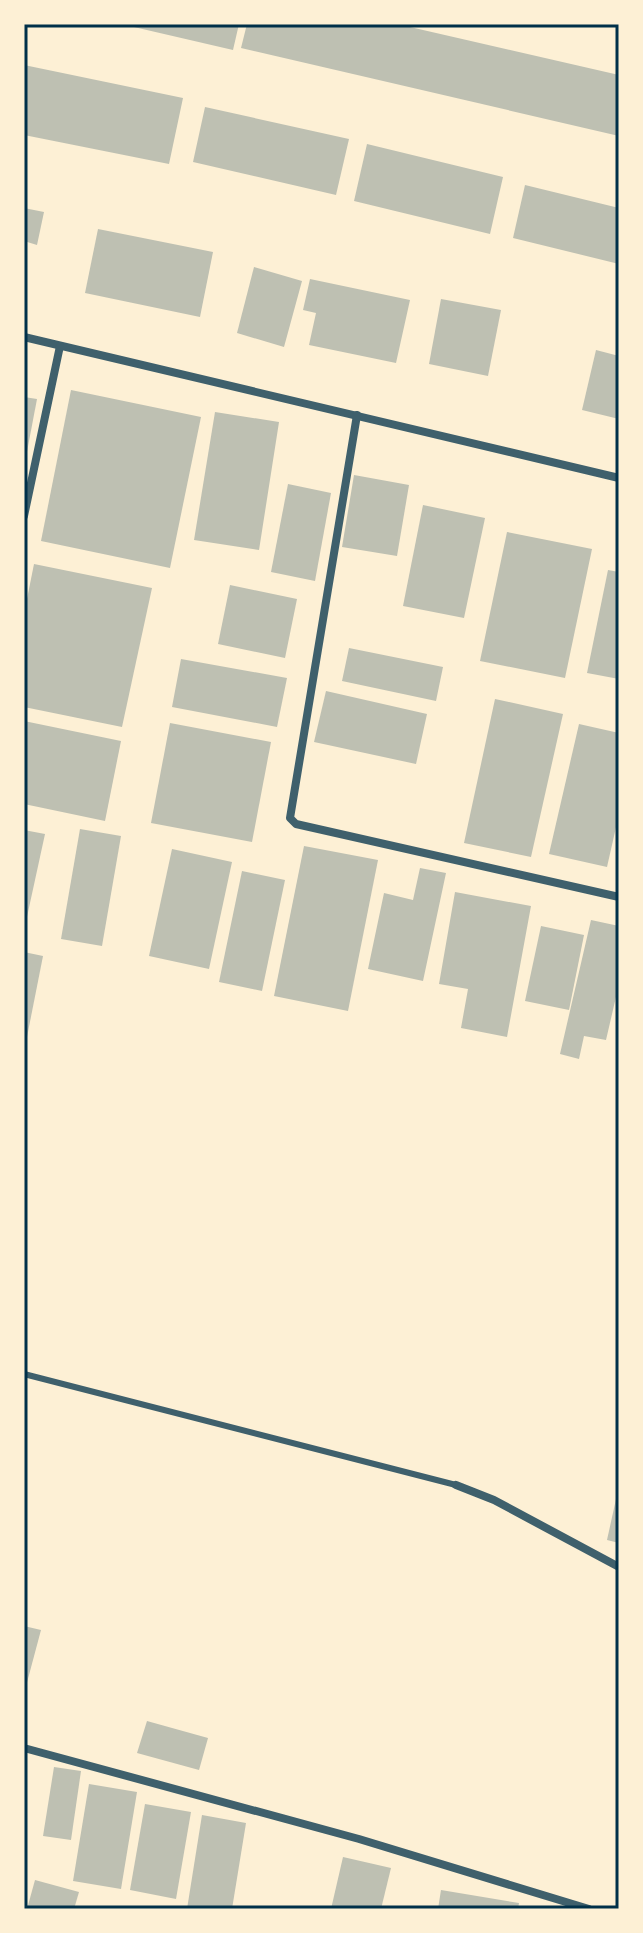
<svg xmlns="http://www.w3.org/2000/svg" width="643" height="1933" font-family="'Zilla Slab',serif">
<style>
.building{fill:#bec0b2}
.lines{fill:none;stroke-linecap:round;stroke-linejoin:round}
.service{stroke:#3f606c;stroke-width:6}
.minor{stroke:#3f606c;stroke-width:8}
.neatline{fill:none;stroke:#003049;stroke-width:3}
</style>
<rect width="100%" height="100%" fill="#fdf0d5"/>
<g class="building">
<polygon points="121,24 239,24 233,50"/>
<polygon points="247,24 397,24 619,75 619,136 241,48"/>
<polygon points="24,65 183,98 169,164 24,135"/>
<polygon points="205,107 349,139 336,195 193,162"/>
<polygon points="367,144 503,177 490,234 354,201"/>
<polygon points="525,185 619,208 619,264 513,238"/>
<polygon points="24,208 44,212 37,245 24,241"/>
<polygon points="98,229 213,252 200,317 85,293"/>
<polygon points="254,267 302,281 284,347 237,333"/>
<polygon points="310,279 410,300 396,363 309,345 316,313 303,310"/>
<polygon points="441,299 501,310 488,376 429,364"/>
<polygon points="596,350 619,356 619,419 582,410"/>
<polygon points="71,390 201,417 170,568 41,541"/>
<polygon points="24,397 37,399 25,462 24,462"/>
<polygon points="215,412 279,422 259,550 194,540"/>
<polygon points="354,475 409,485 397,556 342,547"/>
<polygon points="288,484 331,493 315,581 271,572"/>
<polygon points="423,505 485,518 464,618 403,606"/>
<polygon points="507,532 592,549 565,678 480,661"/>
<polygon points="34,564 152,588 122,727 24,707 24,614"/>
<polygon points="608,570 619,572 619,679 587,673"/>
<polygon points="230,585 297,599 285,658 218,644"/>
<polygon points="349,648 443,667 436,701 342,681"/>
<polygon points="181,659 287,678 277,727 172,707"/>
<polygon points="326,691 427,714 416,764 314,742"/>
<polygon points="495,699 563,714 531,857 464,843"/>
<polygon points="24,721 121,741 105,821 24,804"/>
<polygon points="170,723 271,742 252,842 151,823"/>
<polygon points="579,724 619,733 619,814 607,867 549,854"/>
<polygon points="80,829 121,836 102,946 61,939"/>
<polygon points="24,830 45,834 25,926 24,926"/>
<polygon points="304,846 378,860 348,1011 274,996"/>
<polygon points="172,849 232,862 209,969 149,956"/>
<polygon points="420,868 446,873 423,981 368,969 384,893 413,900"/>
<polygon points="242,871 285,880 262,991 219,982"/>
<polygon points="455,892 531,906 507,1037 461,1028 468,989 439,984"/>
<polygon points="591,920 619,926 619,984 606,1040 584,1036 579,1059 560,1054"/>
<polygon points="541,926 584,935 569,1010 525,1001"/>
<polygon points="24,952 43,956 25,1047 24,1047"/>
<polygon points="618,1490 619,1490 619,1543 607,1540"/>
<polygon points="24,1626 41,1630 25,1690 24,1690"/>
<polygon points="147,1721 208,1738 199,1770 137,1753"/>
<polygon points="54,1767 81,1771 71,1840 43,1836"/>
<polygon points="89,1784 137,1792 121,1889 73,1881"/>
<polygon points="145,1804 191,1812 176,1899 130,1890"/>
<polygon points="202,1815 246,1823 232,1909 187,1909"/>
<polygon points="343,1857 391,1868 381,1909 331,1909"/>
<polygon points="35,1880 79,1892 74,1909 27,1909"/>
<polygon points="441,1890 519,1903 518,1909 438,1909"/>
</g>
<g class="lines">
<polyline class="service" points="24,1374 456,1485"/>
<g class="minor">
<polyline points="24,337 619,478"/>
<polyline points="357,415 290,818 296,824 619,897"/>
<polyline points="24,516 60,346"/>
<polyline points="456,1485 494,1500 619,1567"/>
<polyline points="24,1748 359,1839 589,1909"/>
</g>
</g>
<rect width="643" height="1933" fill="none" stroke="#fdf0d5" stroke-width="52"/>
<rect x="26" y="26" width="591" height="1881" class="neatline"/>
</svg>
